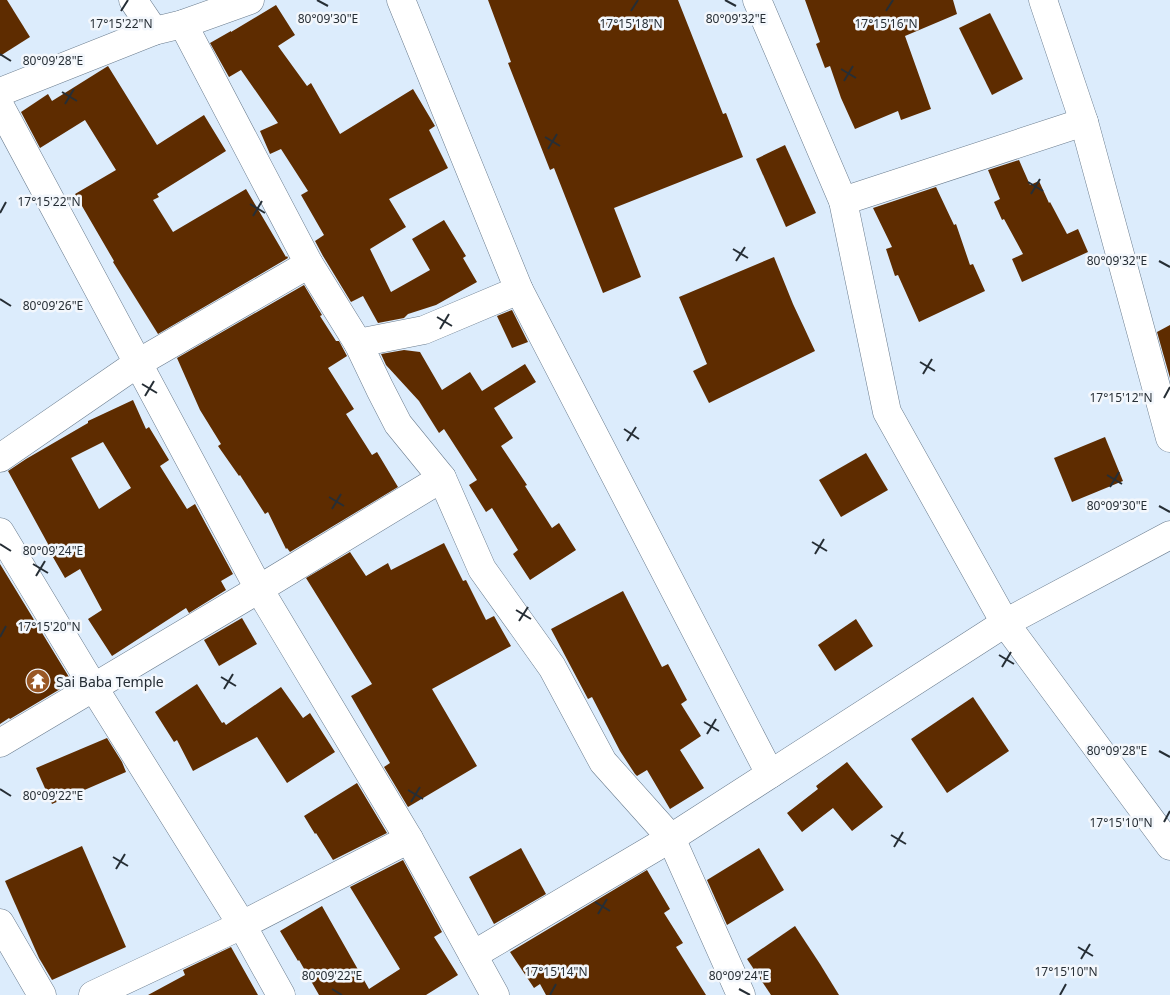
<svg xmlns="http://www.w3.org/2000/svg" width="1170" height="995" font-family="'Noto Sans',sans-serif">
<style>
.building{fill:#5e2c00;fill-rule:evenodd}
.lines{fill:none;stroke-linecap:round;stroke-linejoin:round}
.minor-casing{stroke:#6a7c8e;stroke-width:29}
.minor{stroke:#fff;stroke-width:28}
.ticks{fill:none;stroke:#262e35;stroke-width:2}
.labels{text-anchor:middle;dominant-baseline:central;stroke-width:5;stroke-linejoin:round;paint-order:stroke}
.poi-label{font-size:14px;fill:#262e35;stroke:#f3f7fc;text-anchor:start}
.ticks-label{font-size:12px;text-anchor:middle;fill:#262e35;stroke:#f3f7fc;stroke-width:5;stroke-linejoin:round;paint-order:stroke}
</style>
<rect width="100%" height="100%" fill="#dcecfc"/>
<g class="building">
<polygon points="0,0 7,0 30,37 0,56"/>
<polygon points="488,0 678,0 723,114 726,113 743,157 614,208 641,277 603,293 554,168 550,170 508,63 511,62"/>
<polygon points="805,0 953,0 957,14 905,36 931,109 901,120 898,111 855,129 841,98 830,66 825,68 816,44 820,42"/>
<polygon points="276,5 295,35 278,46 307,86 311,83 340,134 413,89 435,126 429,130 448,168 389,199 406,227 370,249 391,292 430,270 412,239 444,220 466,256 463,258 477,282 436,305 408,314 404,318 378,323 363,296 351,302 323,256 315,241 324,235 301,195 308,191 281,149 270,154 260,131 278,123 241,70 229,77 210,43 231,31 231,32"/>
<polygon points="990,13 1023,79 992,95 959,28"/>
<polygon points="108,66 157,145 204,115 226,151 157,194 159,197 153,200 173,232 246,189 286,257 287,256 288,258 158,334 113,262 114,261 75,194 116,170 85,120 40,148 21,112 48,94 52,101"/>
<polygon points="785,145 816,213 786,227 756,159"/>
<polygon points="1019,160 1030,185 1039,181 1049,203 1050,202 1067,234 1078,229 1088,252 1022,282 1012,259 1023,254 1004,219 1002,220 994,202 1000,199 988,170"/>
<polygon points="936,187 954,225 956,224 970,265 973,264 985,291 919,322 898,275 895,276 886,249 892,247 873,208"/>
<polygon points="774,257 793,304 815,351 709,403 693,371 707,364 679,297"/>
<polygon points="304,285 322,315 320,316 336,341 339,341 347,356 328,368 354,409 346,414 372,455 377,452 398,487 290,552 287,548 286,549 268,512 265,514 240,475 239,476 218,446 221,444 200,410 177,358"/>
<polygon points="512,310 528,342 512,348 497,316"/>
<polygon points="1170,325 1170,378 1157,332"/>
<polygon points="404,350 420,352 442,390 470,372 482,391 525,364 536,382 494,408 513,438 501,446 527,485 525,486 552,528 559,523 576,550 530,580 513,554 518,550 492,508 486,512 469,485 477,480 444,429 439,433 419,401 386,365 381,354"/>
<path d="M 133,400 L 146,429 L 149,427 L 169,460 L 160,466 L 187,509 L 195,504 L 233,574 L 221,581 L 226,590 L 189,613 L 186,608 L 112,656 L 88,619 L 102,610 L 80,569 L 65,578 L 46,545 L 48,544 L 8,471 L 26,459 L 88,423 L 88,421 ZM 103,442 L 131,488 L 99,509 L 71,458 Z"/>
<polygon points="1105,437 1123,481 1072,502 1054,458"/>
<polygon points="866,453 888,490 841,517 819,480"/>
<polygon points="444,543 463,581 466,580 486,620 494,616 511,646 432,689 477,766 408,807 384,767 390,763 351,696 372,684 306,578 350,552 366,576 388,563 391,570"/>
<polygon points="0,564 72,682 10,719 9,718 0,724"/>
<polygon points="623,591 662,667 668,664 687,700 681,704 701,736 680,750 704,788 670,809 647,770 637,776 635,774 620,751 592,697 588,699 551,629"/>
<polygon points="242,618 257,644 219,666 204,640"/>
<polygon points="856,619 873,646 835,671 818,645"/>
<polygon points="197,684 222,723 224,722 226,725 281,687 303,718 310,713 335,752 287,783 257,737 193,771 177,740 174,742 155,712"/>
<polygon points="973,697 1009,751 947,793 911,739"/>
<polygon points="107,738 122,762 126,772 52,804 36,768"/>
<polygon points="847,762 883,807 852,831 833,808 802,832 787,813 818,789 816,786"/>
<polygon points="357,783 387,833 333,860 316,833 315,834 304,816"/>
<polygon points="82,846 126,947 52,980 39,958 5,881"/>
<polygon points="521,848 546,894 494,924 469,877"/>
<polygon points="759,848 784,890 727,925 707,880"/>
<polygon points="403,860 442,932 434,937 458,975 426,995 319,995 299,960 298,961 280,931 322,906 369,989 400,969 350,887"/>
<polygon points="647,870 670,909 664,913 683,943 676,947 706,995 546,995 540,984 534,988 510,952"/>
<polygon points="795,926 820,964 839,995 771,995 747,959"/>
<polygon points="231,947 258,995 148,995 185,975 183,970"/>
</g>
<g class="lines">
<g class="minor-casing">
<g id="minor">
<polyline points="133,0 154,31"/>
<polyline points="401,0 519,290 770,774"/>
<polyline points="757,0 843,201 887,412 1005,623 1170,846"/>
<polyline points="1043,0 1084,122 1170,438"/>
<polyline points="183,24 309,264 358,343 380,389 398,424 442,478 482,569 552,667 603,762 671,838 741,995"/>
<polyline points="0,92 154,31 183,24 250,0"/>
<polyline points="0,106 259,589 409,839 495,995"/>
<polyline points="843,201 1084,122"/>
<polyline points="358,343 424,330 519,290"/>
<polyline points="0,458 138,363 309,264"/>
<polyline points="0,532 94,688 242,925 281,995"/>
<polyline points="0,743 259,589 442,478"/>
<polyline points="0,923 42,995"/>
<polyline points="473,955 671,838 1005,623 1170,535"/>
<polyline points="93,995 242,925 409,839"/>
</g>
</g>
<use href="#minor" class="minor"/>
</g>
<path class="ticks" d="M 317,0 L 328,6M 725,0 L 736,6M 121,11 L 128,0M 631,11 L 638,0M 886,11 L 893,0M 0,54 L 11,61M 841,69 L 856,78M 844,81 L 853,66M 62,92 L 77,101M 65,104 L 74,89M 545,137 L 560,146M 548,149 L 557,134M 1028,182 L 1043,191M 1031,194 L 1040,179M 250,204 L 265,213M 0,213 L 6,202M 253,216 L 262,201M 733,249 L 748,258M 736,261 L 745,247M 1159,261 L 1170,267M 0,299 L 11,306M 437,317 L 452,326M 440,329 L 449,314M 920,362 L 935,371M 923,374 L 932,359M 142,384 L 157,393M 145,396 L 154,381M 1164,398 L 1170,387M 624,429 L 639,439M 627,441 L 636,427M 1107,475 L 1122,484M 1110,487 L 1119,472M 329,497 L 344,506M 1159,506 L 1170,512M 332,509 L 341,494M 812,542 L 827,551M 0,544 L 11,551M 815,554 L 824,539M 33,564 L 48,573M 36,576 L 45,561M 516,610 L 531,619M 519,621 L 528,607M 0,637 L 6,626M 999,655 L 1014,664M 1002,667 L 1011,652M 221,677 L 236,686M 224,689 L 233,674M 704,722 L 719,731M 707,734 L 716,719M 1159,751 L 1170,757M 0,789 L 11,796M 408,790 L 423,799M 411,802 L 420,787M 1164,822 L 1170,811M 891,835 L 906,844M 894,847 L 903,832M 113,857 L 128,866M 116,869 L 125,854M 595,902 L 610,911M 598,914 L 607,899M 1078,947 L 1093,956M 1081,959 L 1090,944M 332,989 L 342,995M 739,989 L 750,995M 550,995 L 556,984M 1060,995 L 1066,984"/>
<defs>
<g id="temple-disc" transform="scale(1.25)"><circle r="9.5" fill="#9a5825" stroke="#f3f7fc"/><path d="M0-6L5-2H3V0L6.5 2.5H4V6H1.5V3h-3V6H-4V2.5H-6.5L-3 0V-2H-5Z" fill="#fff"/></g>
</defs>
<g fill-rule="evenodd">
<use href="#temple-disc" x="38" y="681"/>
</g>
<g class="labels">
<g class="poi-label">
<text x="56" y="681">Sai Baba Temple</text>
</g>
</g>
<g class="ticks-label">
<text x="736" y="23">80°09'32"E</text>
<text x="328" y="23">80°09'30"E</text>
<text x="121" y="28">17°15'22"N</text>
<text x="631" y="28">17°15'18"N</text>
<text x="886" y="28">17°15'16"N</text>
<text x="53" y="65">80°09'28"E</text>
<text x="49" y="206">17°15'22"N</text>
<text x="1117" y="265">80°09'32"E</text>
<text x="53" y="310">80°09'26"E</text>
<text x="1121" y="402">17°15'12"N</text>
<text x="1117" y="510">80°09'30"E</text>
<text x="53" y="555">80°09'24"E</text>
<text x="49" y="631">17°15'20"N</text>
<text x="1117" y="755">80°09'28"E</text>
<text x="53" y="800">80°09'22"E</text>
<text x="1121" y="827">17°15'10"N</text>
<text x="556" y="976">17°15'14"N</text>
<text x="1066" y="976">17°15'10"N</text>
<text x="332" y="980">80°09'22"E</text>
<text x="739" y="980">80°09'24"E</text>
</g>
</svg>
